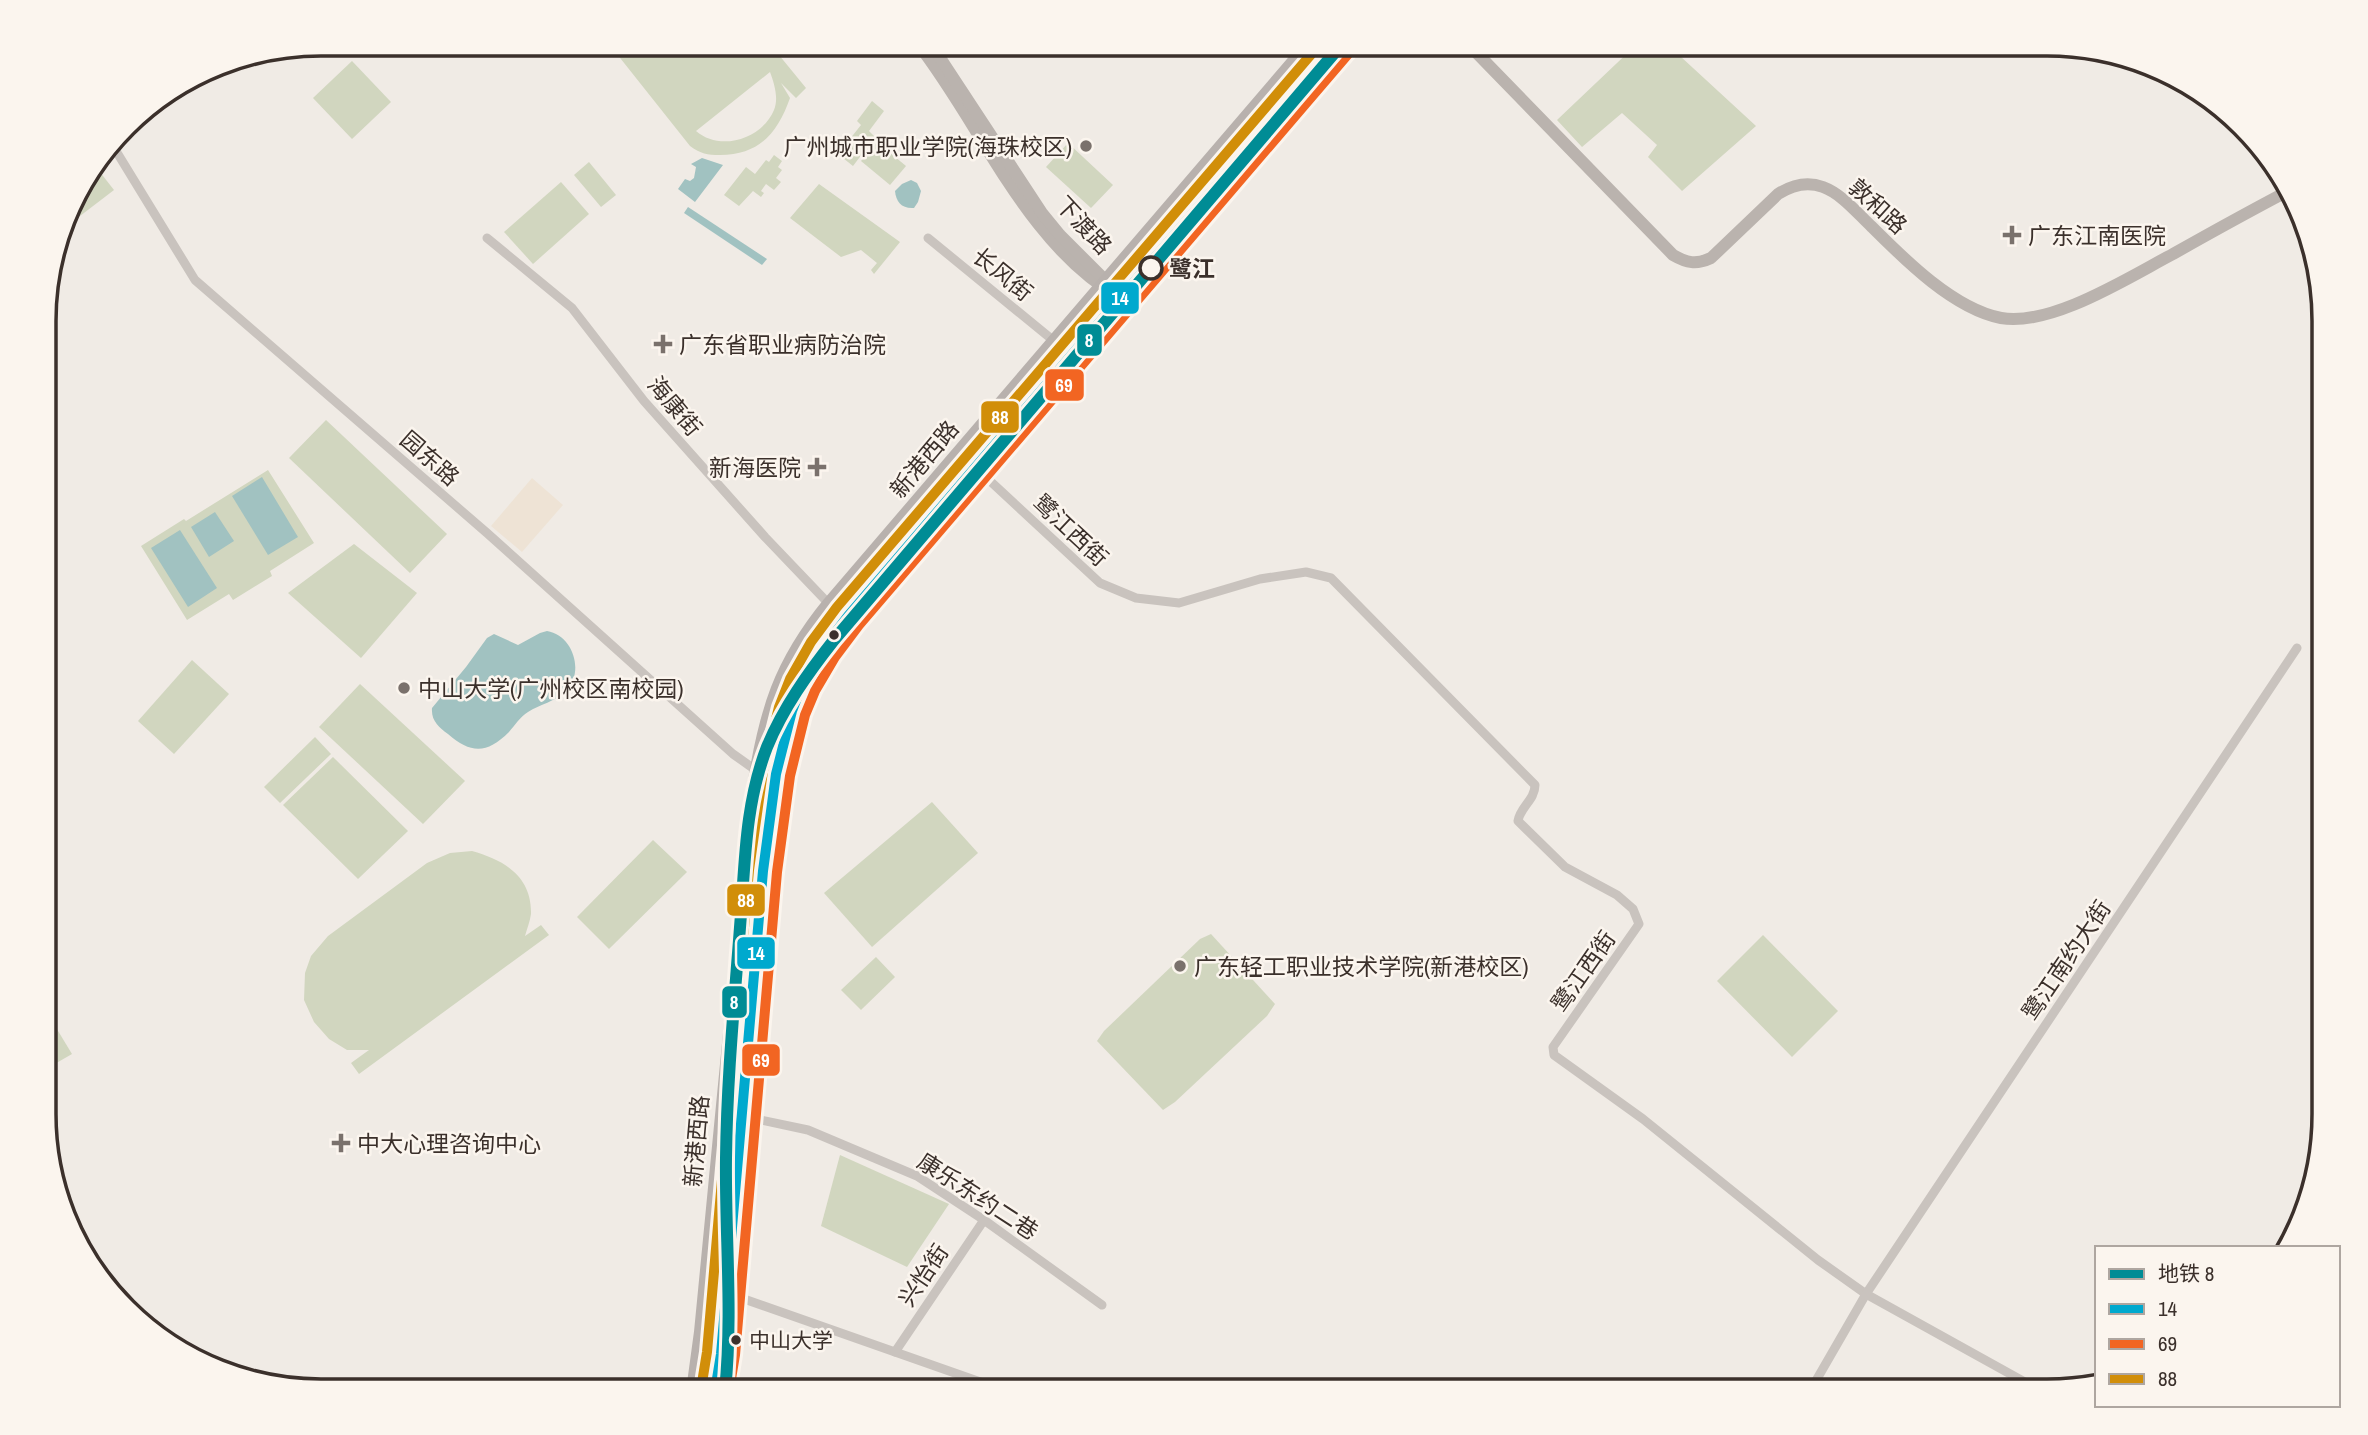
<svg xmlns="http://www.w3.org/2000/svg" width="2368" height="1435" font-family="'Archivo Narrow','Noto Sans SC',sans-serif">
<style>
.green{fill:#d1d6bf;fill-rule:evenodd}
.plaza{fill:#eee3d5}
.water{fill:#a1c2c1}
.lines{fill:none;stroke-linecap:round;stroke-linejoin:round}
.street{stroke:#c9c3be;stroke-width:9}
.secondary{stroke:#bab3ae;stroke-width:12}
.primary{stroke:#b8b1ad;stroke-width:14}
.bus-1-casing{stroke:#fbf5ee;stroke-width:16}
.bus-2-casing{stroke:#fbf5ee;stroke-width:16}
.bus-3-casing{stroke:#fbf5ee;stroke-width:16}
.bus-1{stroke:#00a9ce;stroke-width:10}
.bus-2{stroke:#f26522;stroke-width:10}
.bus-3{stroke:#d18e09;stroke-width:10}
.metro-1-casing{stroke:#fbf5ee;stroke-width:18}
.metro-1{stroke:#008c95;stroke-width:12}
.poi-dot{fill:#7a716c;stroke:#fbf5ee;stroke-width:2.5}
.stop-dot{fill:#fbf5ee;stroke:#3b302b;stroke-width:3.5}
.bus-dot{fill:#3b302b;stroke:#fbf5ee;stroke-width:2.5}
.labels{text-anchor:middle;dominant-baseline:central;stroke-width:5;stroke-linejoin:round;paint-order:stroke}
.bus-label{font-size:21px;fill:#3b302b;stroke:#fbf5ee;text-anchor:start}
.poi-label{font-size:23px;fill:#3b302b;stroke:#fbf5ee;text-anchor:start}
.street-label{font-size:23px;fill:#3b302b;stroke:#fbf5ee}
.stop-label{font-size:23px;font-weight:bold;fill:#3b302b;stroke:#fbf5ee;text-anchor:start}
.rim{fill:none;stroke:#3b302b;stroke-width:3.5}
.line-badge{stroke:#fbf5ee;stroke-width:2.5}
.badge-label{font-size:19px;text-anchor:middle;font-weight:bold;fill:#fff}
</style>
<rect width="100%" height="100%" fill="#f0ebe5"/>
<g class="green">
<path d="M 609,44 L 770,44 L 806,88 L 796,98 L 781,83 L 790,98 C 778,132 760,155 720,155 C 707,155 701,154 690,146 ZM 770,72 C 774,83 779,98 774,110 C 762,139 720,152 696,131 Z"/>
<polygon points="1637,44 1685,44 1680,56 1756,126 1682,191 1648,157 1657,145 1622,113 1582,147 1557,120"/>
<polygon points="352,61 391,102 352,139 313,98"/>
<polygon points="872,101 884,111 869,131 875,137 853,166 838,154 861,125 857,121"/>
<polygon points="877,142 906,166 890,185 861,161"/>
<polygon points="1068,143 1113,185 1091,208 1046,167"/>
<polygon points="774,155 782,161 778,167 782,170 776,178 781,182 774,190 766,184 761,191 764,193 761,197 753,191 739,206 724,195 746,167 755,174 766,160 769,162"/>
<polygon points="589,162 616,195 601,207 574,175"/>
<polygon points="96,167 114,190 63,229 72,198"/>
<polygon points="561,182 589,214 533,264 504,232"/>
<polygon points="819,184 900,242 874,274 871,270 877,263 861,250 841,257 790,218"/>
<polygon points="326,420 447,534 410,573 289,458"/>
<polygon points="268,470 314,543 270,571 272,576 233,600 229,594 187,620 141,546 184,519 186,521"/>
<polygon points="354,544 417,593 361,658 288,593"/>
<polygon points="192,660 229,694 174,754 138,721"/>
<polygon points="360,684 465,781 423,824 319,727"/>
<polygon points="315,737 331,754 280,803 264,787"/>
<polygon points="333,757 408,831 358,879 283,805"/>
<polygon points="932,802 978,853 872,947 824,893"/>
<polygon points="653,840 687,872 609,949 577,917"/>
<path d="M 472,851 C 504,860 532,876 531,914 C 530,921 527,929 525,936 L 541,925 L 549,935 L 359,1074 L 351,1063 L 369,1050 L 347,1050 L 329,1039 L 314,1022 L 304,1000 L 305,973 L 311,956 L 328,936 L 427,863 L 450,853 Z"/>
<polygon points="1211,934 1275,1004 1267,1016 1175,1102 1163,1110 1097,1041 1104,1031 1200,939"/>
<polygon points="1763,935 1838,1011 1792,1057 1717,981"/>
<polygon points="876,957 895,977 861,1010 841,990"/>
<polygon points="46,1011 72,1054 46,1069"/>
<polygon points="840,1155 949,1204 907,1267 821,1226"/>
</g>
<polygon class="plaza" points="532,478 563,505 522,552 491,526"/>
<g class="water">
<polygon points="702,158 723,165 695,202 678,189 685,179 690,181 694,178 696,167 691,164"/>
<path d="M 911,180 L 917,183 L 921,191 L 918,202 L 914,208 C 902,209 896,202 895,191 L 902,184 Z"/>
<polygon points="688,207 767,259 762,265 684,213"/>
<polygon points="262,477 298,537 268,555 232,496"/>
<polygon points="215,512 234,541 209,557 191,527"/>
<polygon points="180,530 217,588 188,607 151,548"/>
<path d="M 547,631 C 573,635 585,672 566,691 C 555,702 540,704 528,712 C 520,717 515,725 509,732 C 487,754 471,754 448,734 C 439,727 431,721 432,708 L 466,667 L 487,638 L 494,634 L 518,645 L 540,633 Z"/>
</g>
<g class="lines">
<g class="street">
<polyline points="113,146 195,280 487,533 733,754 757,771"/>
<polyline points="487,238 572,308 644,401 765,537 829,604"/>
<polyline points="928,238 1054,341"/>
<path d="M 975,467 L 1100,583 L 1136,598 L 1179,603 L 1260,579 L 1306,572 L 1331,578 L 1535,785 C 1535,800 1520,807 1518,821 L 1565,867 L 1617,895 L 1633,909 L 1639,924 L 1553,1047 L 1554,1055 L 1643,1119 L 1818,1260 L 1866,1294 L 2041,1391"/>
<polyline points="742,1116 808,1130 917,1176 984,1220 1102,1305"/>
<polyline points="89,1264 92,1270"/>
<polyline points="727,1293 1006,1391"/>
<polyline points="895,1352 984,1220"/>
<polyline points="1810,1391 1866,1294 2297,648"/>
</g>
<g class="secondary">
<path d="M 918,44 C 983,127 1025,243 1120,298"/>
<polyline points="931,44 1042,213 1060,235 1112,287"/>
<path d="M 1468,44 L 1673,255 C 1687,263 1696,265 1711,258 L 1778,194 C 1792,185 1807,181 1823,187 C 1842,194 1857,213 1872,227 C 1905,260 1954,309 2001,318 C 2051,327 2129,277 2173,254 C 2212,232 2250,211 2290,190"/>
<polyline points="1087,303 1104,317"/>
</g>
<g class="primary">
<path d="M 693,1391 L 701,1332 L 754,786 C 766,711 780,664 829,604 L 1309,44"/>
<path d="M 715,1391 L 721,1354 C 733,1226 744,1097 755,968 C 763,883 766,793 792,711 C 804,675 824,645 848,616 L 1338,44"/>
</g>
<g class="bus-1-casing">
<polyline id="bus-1" points="715,1391 721,1354 763,871 776,774 792,711 802,685 823,649 848,616 1338,44"/>
</g>
<g class="bus-2-casing">
<polyline id="bus-2" points="729,1391 735,1355 777,872 790,776 805,715 815,691 835,657 859,625 1349,53"/>
</g>
<g class="bus-3-casing">
<polyline id="bus-3" points="701,1389 707,1352 749,870 763,771 779,707 790,679 811,642 837,607 1320,44"/>
</g>
<use href="#bus-1" class="bus-1"/>
<use href="#bus-2" class="bus-2"/>
<use href="#bus-3" class="bus-3"/>
<g class="metro-1-casing">
<path id="metro-1" d="M 725,1391 C 733,1313 725,1236 726,1158 C 727,1076 735,996 741,914 C 745,858 746,801 767,747 C 783,708 808,673 834,640 L 1342,44"/>
</g>
<use href="#metro-1" class="metro-1"/>
</g>
<g class="poi-dot">
<circle cx="1086" cy="146" r="7"/>
<path d="M2008.5 224.5h7v7h7v7h-7v7h-7v-7h-7v-7h7z"/>
<path d="M659.5 333.5h7v7h7v7h-7v7h-7v-7h-7v-7h7z"/>
<path d="M813.5 456.5h7v7h7v7h-7v7h-7v-7h-7v-7h7z"/>
<circle cx="404" cy="688" r="7"/>
<circle cx="1180" cy="966" r="7"/>
<path d="M337.5 1132.5h7v7h7v7h-7v7h-7v-7h-7v-7h7z"/>
</g>
<circle class="stop-dot" cx="1151" cy="268" r="11"/>
<g class="bus-dot">
<circle cx="834" cy="635" r="6"/>
<circle cx="736" cy="1340" r="6"/>
</g>
<g class="labels">
<g class="bus-label">
<text x="749" y="1340">中山大学</text>
</g>
<g class="poi-label">
<text x="1072" y="146" text-anchor="end">广州城市职业学院(海珠校区)</text>
<text x="2028" y="235">广东江南医院</text>
<text x="679" y="344">广东省职业病防治院</text>
<text x="801" y="467" text-anchor="end">新海医院</text>
<text x="418" y="688">中山大学(广州校区南校园)</text>
<text x="1194" y="966">广东轻工职业技术学院(新港校区)</text>
<text x="357" y="1143">中大心理咨询中心</text>
</g>
<g class="street-label">
<text transform="translate(1878 206) rotate(42)">敦和路</text>
<text transform="translate(1084 225) rotate(47)">下渡路</text>
<text transform="translate(1003 274) rotate(39)">长风街</text>
<text transform="translate(675 406) rotate(50)">海康街</text>
<text transform="translate(430 458) rotate(41)">园东路</text>
<text transform="translate(924 459) rotate(-50)">新港西路</text>
<text transform="translate(1071 530) rotate(43)">鹭江西街</text>
<text transform="translate(2066 960) rotate(-56)">鹭江南约大街</text>
<text transform="translate(1583 971) rotate(-55)">鹭江西街</text>
<text transform="translate(696 1141) rotate(-85)">新港西路</text>
<text transform="translate(978 1196) rotate(33)">康乐东约二巷</text>
<text transform="translate(923 1275) rotate(-56)">兴怡街</text>
</g>
<g class="stop-label">
<text x="1169" y="268">鹭江</text>
</g>
</g>
<path d="M0 0H2368V1435H0ZM321 56H2047A265 265 0 0 1 2312 321V1114A265 265 0 0 1 2047 1379H321A265 265 0 0 1 56 1114V321A265 265 0 0 1 321 56Z" fill="#fbf5ee" fill-rule="evenodd"/>
<path class="rim" d="M321 56H2047A265 265 0 0 1 2312 321V1114A265 265 0 0 1 2047 1379H321A265 265 0 0 1 56 1114V321A265 265 0 0 1 321 56Z"/>
<g class="line-badge">
<rect x="1100" y="281" width="40" height="34" rx="7" fill="#00a9ce"/>
<rect x="1076" y="323" width="27" height="34" rx="7" fill="#008c95"/>
<rect x="1044" y="368" width="41" height="34" rx="7" fill="#f26522"/>
<rect x="980" y="400" width="40" height="34" rx="7" fill="#d18e09"/>
<rect x="726" y="883" width="40" height="34" rx="7" fill="#d18e09"/>
<rect x="736" y="936" width="40" height="34" rx="7" fill="#00a9ce"/>
<rect x="721" y="985" width="27" height="34" rx="7" fill="#008c95"/>
<rect x="741" y="1043" width="40" height="34" rx="7" fill="#f26522"/>
</g>
<g class="badge-label">
<text x="1120" y="305">14</text>
<text x="1089" y="347">8</text>
<text x="1064" y="392">69</text>
<text x="1000" y="424">88</text>
<text x="746" y="907">88</text>
<text x="756" y="960">14</text>
<text x="734" y="1009">8</text>
<text x="761" y="1067">69</text>
</g>
<rect x="2095" y="1246" width="245" height="161" fill="#fbf5ee" stroke="#aea6a0" stroke-width="2"/>
<rect x="2109" y="1269" width="35" height="10" fill="#008c95" stroke="#aea6a0" stroke-width="2"/>
<text x="2158" y="1281" font-size="21" fill="#3b302b">地铁 8</text>
<rect x="2109" y="1304" width="35" height="10" fill="#00a9ce" stroke="#aea6a0" stroke-width="2"/>
<text x="2158" y="1316" font-size="21" fill="#3b302b">14</text>
<rect x="2109" y="1339" width="35" height="10" fill="#f26522" stroke="#aea6a0" stroke-width="2"/>
<text x="2158" y="1351" font-size="21" fill="#3b302b">69</text>
<rect x="2109" y="1374" width="35" height="10" fill="#d18e09" stroke="#aea6a0" stroke-width="2"/>
<text x="2158" y="1386" font-size="21" fill="#3b302b">88</text>
</svg>
